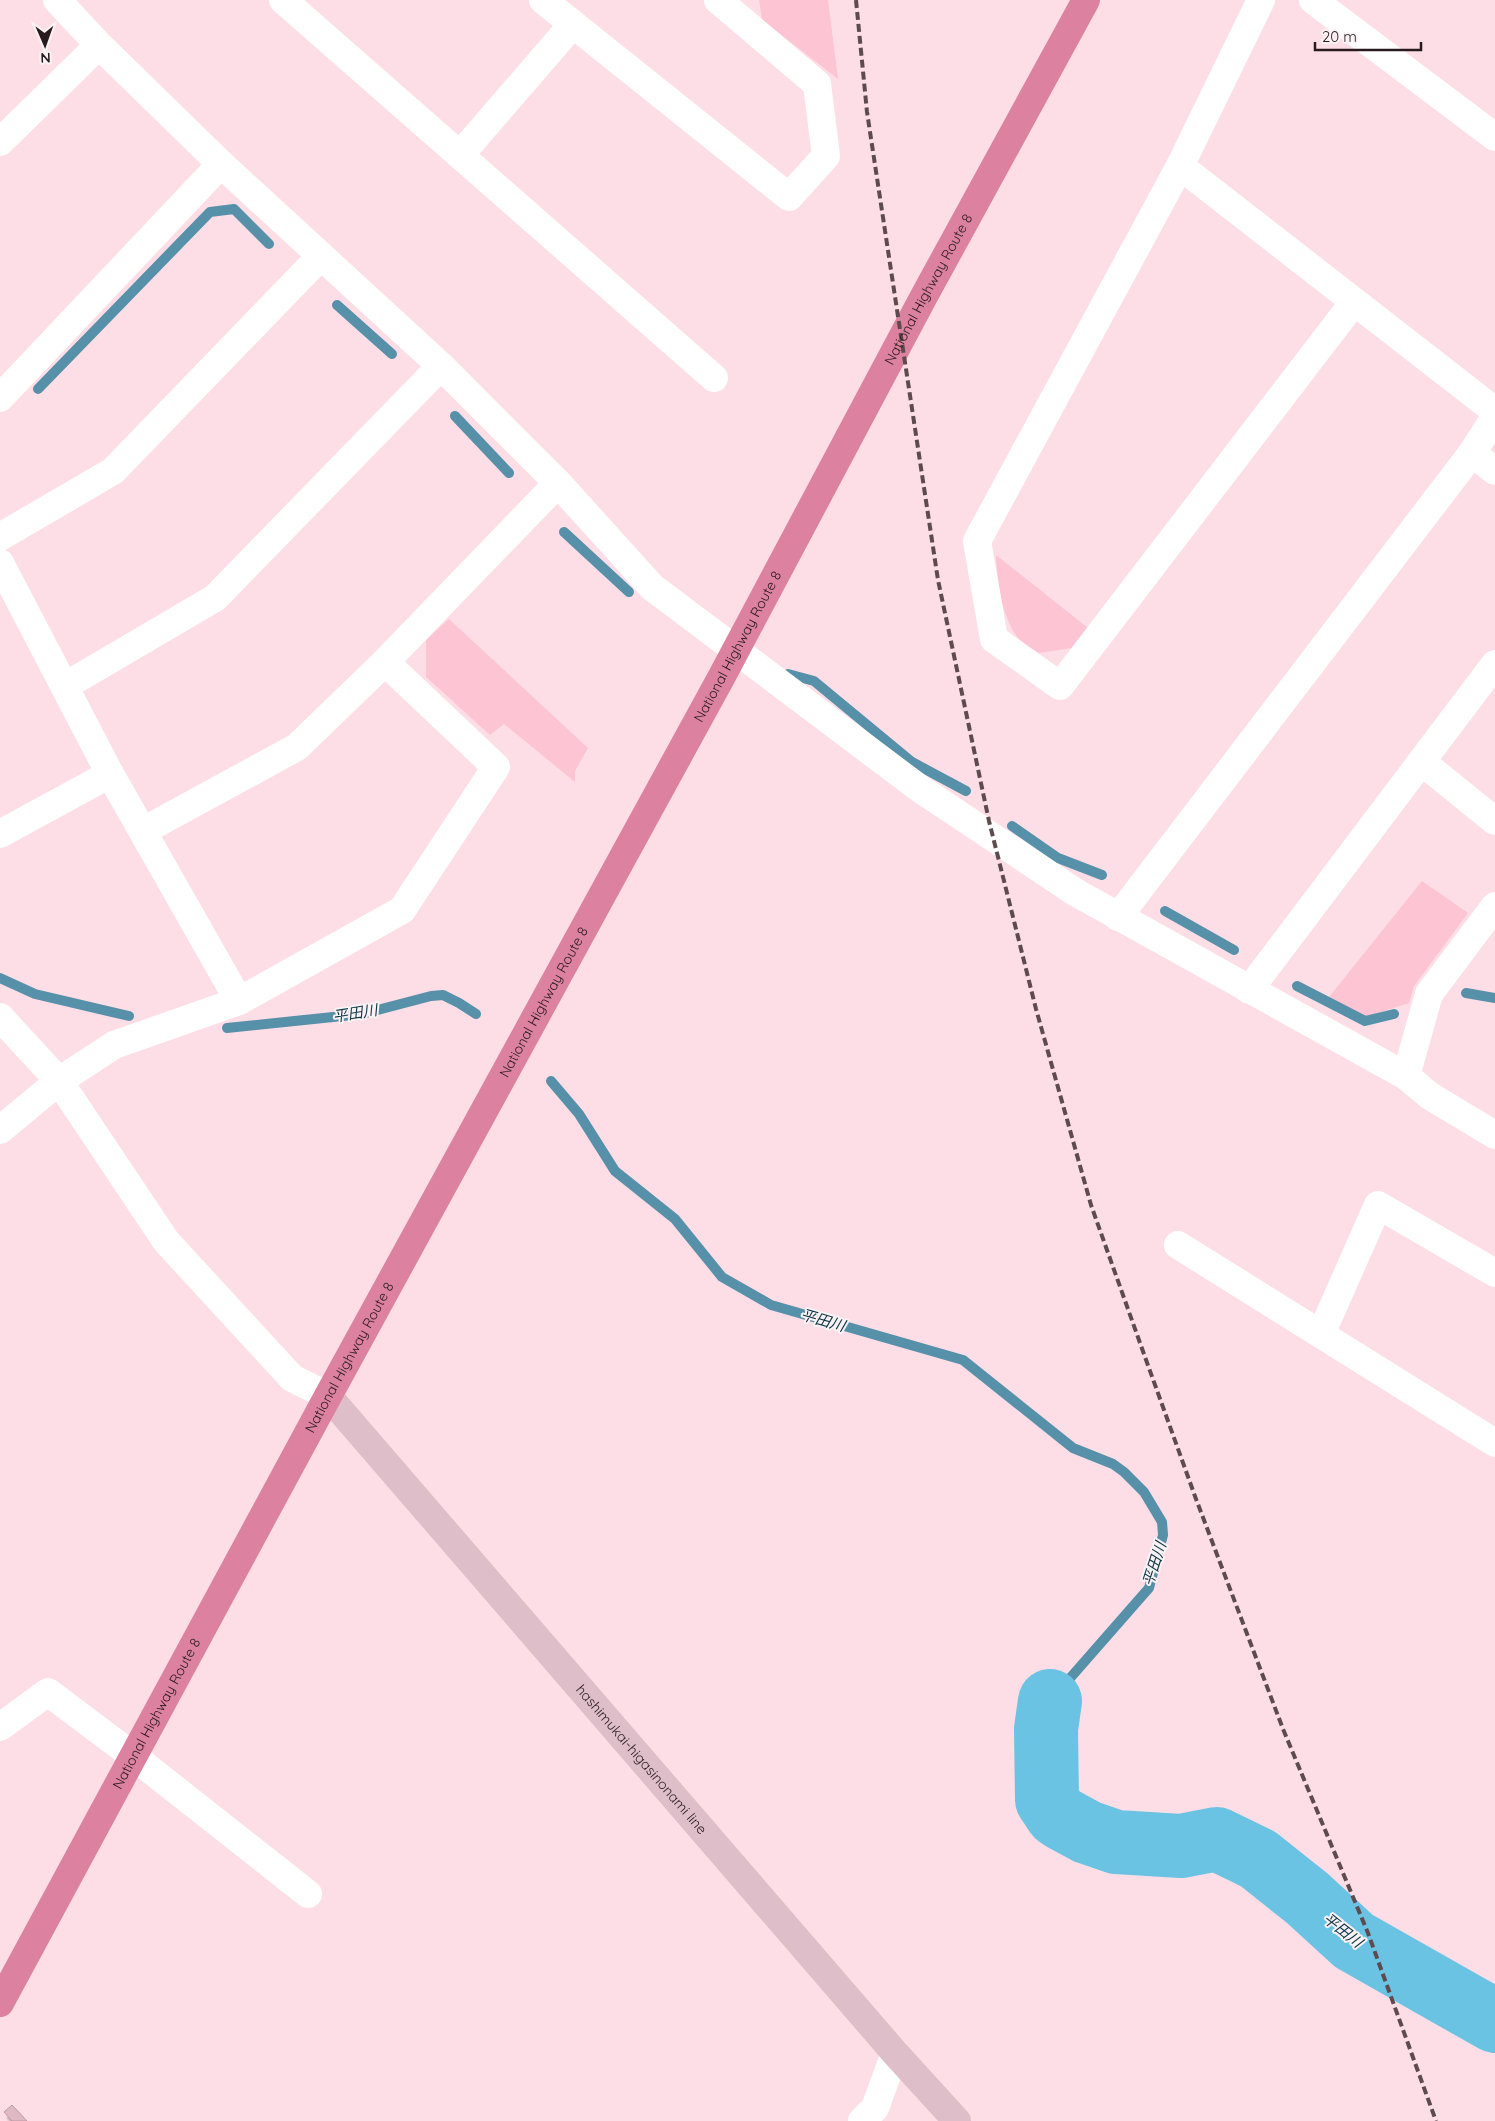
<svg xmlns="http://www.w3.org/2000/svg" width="1495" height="2121" font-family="Quicksand,'Noto Sans JP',sans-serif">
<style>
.green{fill:#fdc4d3}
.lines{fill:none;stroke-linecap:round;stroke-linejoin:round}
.stream{stroke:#5790a9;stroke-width:10}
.river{stroke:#6bc3e4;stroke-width:64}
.building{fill:#dfb9c3;stroke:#bf9aa4;filter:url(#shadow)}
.minor{stroke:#fff;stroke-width:28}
.secondary{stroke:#debec8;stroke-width:28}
.trunk{stroke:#dc82a0;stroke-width:28}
.rail{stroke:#5e4b50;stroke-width:4;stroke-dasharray:8 4;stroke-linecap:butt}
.labels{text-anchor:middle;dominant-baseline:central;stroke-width:4;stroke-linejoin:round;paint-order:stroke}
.street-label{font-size:14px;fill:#281a1e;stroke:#faf2f4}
.water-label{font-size:15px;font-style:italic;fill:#0a3442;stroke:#faf2f4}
</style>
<defs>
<filter id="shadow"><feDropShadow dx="3" dy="5.5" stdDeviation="1" flood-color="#0004"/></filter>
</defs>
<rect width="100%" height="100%" fill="#fedee6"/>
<g class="green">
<polygon points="759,0 828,0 838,79 762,20"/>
<path d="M 996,555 L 1088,628 L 1072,648 L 1039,653 C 1033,649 1025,645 1020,640 C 1002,620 997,581 996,555 Z"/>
<polygon points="449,619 588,748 575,771 575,782 504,724 490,735 426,677 426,640"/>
<polygon points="1422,881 1468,913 1414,986 1409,1003 1365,1017 1329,997"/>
</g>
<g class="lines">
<g class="stream">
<polyline points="337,305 392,354"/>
<polyline points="38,389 210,212 234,209 269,244"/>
<polyline points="455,416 509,473"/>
<polyline points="564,532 629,592"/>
<polyline points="788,674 814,681 912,762 966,791"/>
<polyline points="1012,826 1058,858 1102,875"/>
<polyline points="1165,911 1234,950"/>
<polyline points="0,978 35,994 129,1016"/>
<polyline points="1297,986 1365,1021 1394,1014"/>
<polyline points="1466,993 1495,998"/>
<polyline points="227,1028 362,1014 431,996 443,995 459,1003 476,1014"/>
<polyline points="551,1081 579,1114 615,1171 675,1219 722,1277 771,1305 963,1360 1073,1448 1113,1464 1124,1472 1144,1492 1162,1522 1163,1535 1149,1588 1050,1701"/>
</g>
<polyline class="river" points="1050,1701 1046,1729 1047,1800 1057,1815 1063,1819 1087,1832 1116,1842 1181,1846 1217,1839 1258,1859 1307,1898 1354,1941 1495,2021"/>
</g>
<polygon class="building" points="12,2105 27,2121 12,2121 4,2112"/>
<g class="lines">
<g class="minor">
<polyline points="57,0 99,45 221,164"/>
<polyline points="283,0 714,378"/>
<polyline points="543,0 789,197 826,156 817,84 718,0"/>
<polyline points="1261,0 1180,166 977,541 994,639 1060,686 1354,302"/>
<polyline points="1313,0 1495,137"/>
<polyline points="0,142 99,45"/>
<polyline points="460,155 573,24"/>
<polyline points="1180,166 1495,411"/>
<polyline points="0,398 221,164 441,366 558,483 652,587 919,788 1075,892 1406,1076 1430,1096 1495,1135"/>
<polyline points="1472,453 1495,471"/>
<polyline points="0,537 113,471 321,256"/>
<polyline points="0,563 110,774 239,1001 402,910 496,767 385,662 297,747 143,831"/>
<polyline points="385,662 558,483"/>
<polyline points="65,686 215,598 441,366"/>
<polyline points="1422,762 1495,821"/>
<polyline points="0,834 110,774"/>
<polyline points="1118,917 1472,453 1495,417"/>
<polyline points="1249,990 1495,664"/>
<polyline points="0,1017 59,1081 166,1241 292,1378 328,1396"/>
<polyline points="1406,1076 1429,994 1495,906"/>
<polyline points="0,1130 59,1081 114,1045 239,1001"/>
<polyline points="1178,1245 1495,1443"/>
<polyline points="1321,1334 1378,1205 1495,1273"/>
<polyline points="0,1727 48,1692 133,1756 308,1894"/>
<polyline points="862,2121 875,2108 895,2053"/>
</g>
<path class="secondary" id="s1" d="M 328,1396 L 895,2053 L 957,2121"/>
<path class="trunk" id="s2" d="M 0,2003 L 328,1396 L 722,676 L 923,298 L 1086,0"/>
<polyline class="rail" points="856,0 867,112 938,580 989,821 1036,1009 1091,1205 1145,1357 1196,1499 1283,1729 1368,1933 1436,2121"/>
</g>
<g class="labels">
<g class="street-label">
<text stroke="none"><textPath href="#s2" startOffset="1949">National Highway Route 8</textPath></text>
<text stroke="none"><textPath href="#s2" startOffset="1544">National Highway Route 8</textPath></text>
<text stroke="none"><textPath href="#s2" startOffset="1139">National Highway Route 8</textPath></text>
<text stroke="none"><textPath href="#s2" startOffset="734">National Highway Route 8</textPath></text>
<text stroke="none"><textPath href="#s2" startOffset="329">National Highway Route 8</textPath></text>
<text stroke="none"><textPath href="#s1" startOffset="480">hashimukai-higasinonami line</textPath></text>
</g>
<g class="water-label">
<text transform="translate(355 1013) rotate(-9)">平田川</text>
<text transform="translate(823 1320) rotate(16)">平田川</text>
<text transform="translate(1154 1564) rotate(-72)">平田川</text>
<text transform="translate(1343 1930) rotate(38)">平田川</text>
</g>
</g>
<g transform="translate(45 45) rotate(178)" stroke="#faf2f4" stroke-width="4" paint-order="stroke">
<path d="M0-4L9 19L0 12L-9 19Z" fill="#281a1e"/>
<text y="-8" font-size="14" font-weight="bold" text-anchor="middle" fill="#281a1e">N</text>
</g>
<path d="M1315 42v8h106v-8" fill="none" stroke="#281a1e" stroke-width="2.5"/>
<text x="1322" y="42" font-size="15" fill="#281a1e" stroke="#faf2f4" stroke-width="4" paint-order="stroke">20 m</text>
</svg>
